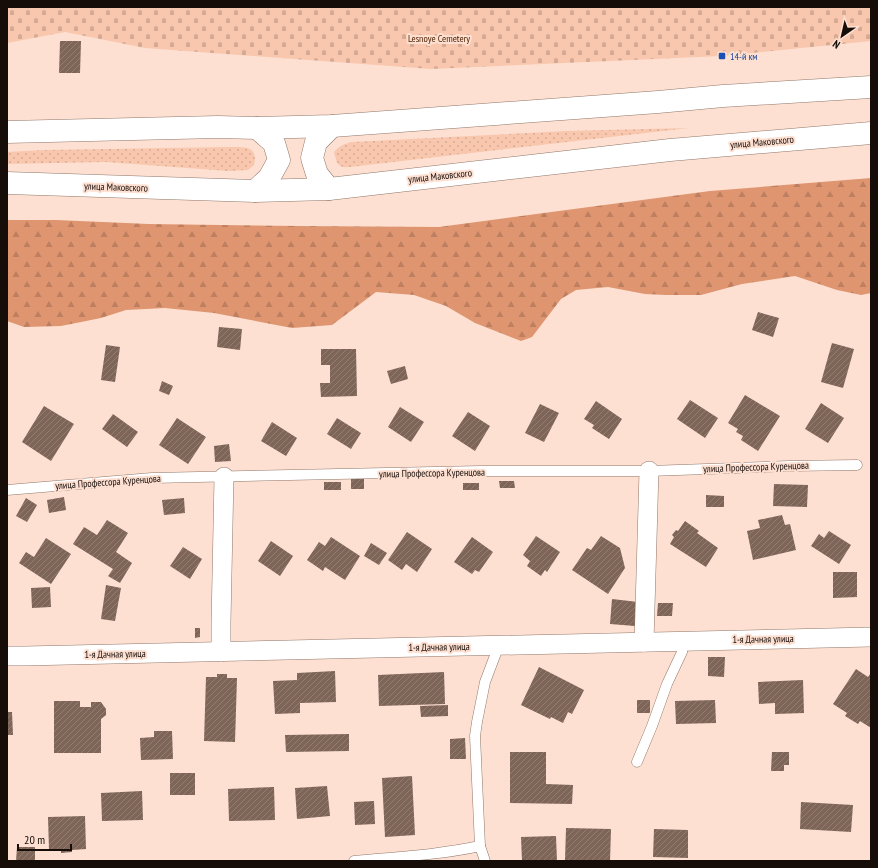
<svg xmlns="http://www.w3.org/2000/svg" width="878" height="868" font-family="'PT Sans Narrow',sans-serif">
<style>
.grass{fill:url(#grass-dots)}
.forest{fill:url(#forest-firs)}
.cemetery{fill:url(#cemetery-stones)}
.building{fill:url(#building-hatch)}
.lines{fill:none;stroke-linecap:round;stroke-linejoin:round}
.lane-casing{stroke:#91776a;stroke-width:11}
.street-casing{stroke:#91776a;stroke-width:20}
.highway-casing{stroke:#91776a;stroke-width:23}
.lane{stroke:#fff;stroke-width:10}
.street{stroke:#fff;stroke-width:19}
.highway{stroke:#fff;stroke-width:22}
.transit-dot{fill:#1a4fb4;stroke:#fde0d1;stroke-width:1.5}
.labels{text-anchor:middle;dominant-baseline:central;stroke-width:4;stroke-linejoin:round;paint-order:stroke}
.park-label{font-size:10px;fill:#502205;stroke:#fde0d1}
.transit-label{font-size:10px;fill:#164399;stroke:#fde0d1;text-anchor:start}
.street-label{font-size:10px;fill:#160c08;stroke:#fde0d1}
</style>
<defs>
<pattern id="grass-dots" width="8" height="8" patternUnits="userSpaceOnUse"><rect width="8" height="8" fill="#f9c7ae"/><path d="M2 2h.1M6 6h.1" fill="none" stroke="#d5aa94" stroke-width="1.8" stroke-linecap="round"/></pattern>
<pattern id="forest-firs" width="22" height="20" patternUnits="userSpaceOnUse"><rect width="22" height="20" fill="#de9570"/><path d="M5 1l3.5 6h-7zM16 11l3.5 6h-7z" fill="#be7f60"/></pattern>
<pattern id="cemetery-stones" width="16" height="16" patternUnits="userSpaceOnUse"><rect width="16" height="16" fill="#f9c7ae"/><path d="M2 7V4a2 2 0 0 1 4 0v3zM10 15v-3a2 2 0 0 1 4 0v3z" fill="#d5aa94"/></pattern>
<pattern id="building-hatch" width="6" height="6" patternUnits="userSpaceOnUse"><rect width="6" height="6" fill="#7e6558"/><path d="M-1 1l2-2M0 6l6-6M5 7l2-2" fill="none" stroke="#907d74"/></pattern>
</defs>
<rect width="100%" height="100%" fill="#fde0d1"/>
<g class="grass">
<path d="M 689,128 L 350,167 C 337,168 337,164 334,152 C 339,146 344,144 352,142 L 566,131 Z"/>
<path d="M 229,147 C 243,147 259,145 254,165 L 248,170 L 228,171 L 106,162 L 7,164 L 7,152 L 45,150 Z"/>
</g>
<polygon class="forest" points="871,178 871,293 861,295 837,290 795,276 742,284 701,295 666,295 645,294 608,287 576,290 561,299 532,337 521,341 475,323 446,306 414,295 376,292 332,325 292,328 214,313 165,308 126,310 101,318 61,326 24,327 7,321 7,220 56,220 149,224 297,226 439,227 710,191"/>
<polygon class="cemetery" points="7,7 871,7 871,41 722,56 431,69 145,48 65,32 7,43"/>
<g class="building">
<polygon points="60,41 81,41 80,73 59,73"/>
<polygon points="758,312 779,318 773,337 752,330"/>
<polygon points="219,327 242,329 240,350 217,347"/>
<polygon points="832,343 854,349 843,388 821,382"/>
<polygon points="106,345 120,347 115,382 101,380"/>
<polygon points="321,349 356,349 357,396 321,397 320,383 330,383 330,365 321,365"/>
<polygon points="405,366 408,379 391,384 387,371"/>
<polygon points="162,381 173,386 169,395 159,391"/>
<polygon points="745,395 780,416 758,451 741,440 743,436 736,432 738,429 728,423"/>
<polygon points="690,400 718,418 705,438 677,419"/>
<polygon points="596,401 622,419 609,439 592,428 594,425 584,419"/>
<polygon points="821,403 844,418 828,443 805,429"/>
<polygon points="540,404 559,413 544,442 525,433"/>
<polygon points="44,406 74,424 51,461 22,442"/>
<polygon points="400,407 424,422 411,442 388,427"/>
<polygon points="468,412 490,426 475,451 452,436"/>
<polygon points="113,414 138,432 127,447 102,429"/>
<polygon points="177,418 206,437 188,464 159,445"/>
<polygon points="337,418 361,433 351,449 327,434"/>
<polygon points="272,422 297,438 286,456 261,441"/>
<polygon points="229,444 231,461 215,462 214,446"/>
<polygon points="351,478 364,479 364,489 351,489"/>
<polygon points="499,481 514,481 515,488 500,488"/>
<rect x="324" y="482" width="17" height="8"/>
<rect x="463" y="483" width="16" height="7"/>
<polygon points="774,484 808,485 807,507 773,506"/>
<polygon points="706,495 724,496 724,507 706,507"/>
<polygon points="64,497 66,510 49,513 47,500"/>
<polygon points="26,498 37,505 27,522 16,516"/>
<polygon points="184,498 185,513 164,515 162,500"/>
<polygon points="782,515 785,525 790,524 796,550 753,560 747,531 760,528 758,520"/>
<polygon points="107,520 128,533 116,552 132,563 120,583 108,576 113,569 73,544 84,527 97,535"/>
<polygon points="685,521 699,531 697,533 718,548 706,567 670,544 674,537 672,535 676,530 678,531"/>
<polygon points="829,531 851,545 839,564 811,546 819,534 824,538"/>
<polygon points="407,532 432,549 417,572 406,564 402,570 388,560"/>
<polygon points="536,536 560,552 547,572 545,570 541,576 527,566 530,561 523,555"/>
<polygon points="601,536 620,548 625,568 608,594 572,570 587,548 591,550"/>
<polygon points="331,537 360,556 345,580 325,567 323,571 307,560 319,542 325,546"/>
<polygon points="472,537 493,552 479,572 475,570 472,574 454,562"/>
<polygon points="46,538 71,554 51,584 19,563 26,552 34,557"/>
<polygon points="271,541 293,556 280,576 258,561"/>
<polygon points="371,543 387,553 379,565 364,556"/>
<polygon points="183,547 202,559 190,579 170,566"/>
<polygon points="833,572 857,572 857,597 833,598"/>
<polygon points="106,585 121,588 115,621 101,619"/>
<polygon points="50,587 51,607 32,608 31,588"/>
<polygon points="612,599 638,602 635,626 610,624"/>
<polygon points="658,603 673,603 672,616 657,616"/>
<polygon points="195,628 200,628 200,637 195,638"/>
<polygon points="708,657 725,657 724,677 708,676"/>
<polygon points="539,667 584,690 572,714 568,712 563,723 551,717 550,719 521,705"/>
<polygon points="856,669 868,677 871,673 871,728 860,721 858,724 845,716 847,713 833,704"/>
<polygon points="335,671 336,702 300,703 300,713 275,714 273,681 297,680 297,673"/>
<polygon points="444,672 445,704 379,706 378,675"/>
<polygon points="217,674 227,674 227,678 237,678 235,742 204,741 206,677 217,677"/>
<polygon points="803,680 804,713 775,714 775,703 759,704 758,682"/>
<rect x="637" y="700" width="13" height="13"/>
<polygon points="715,700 716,723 676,724 675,701"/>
<polygon points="54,701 80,701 80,707 91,707 91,702 101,702 106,709 106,715 101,719 101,753 54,753"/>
<polygon points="448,705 448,716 421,717 420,706"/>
<polygon points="7,712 12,712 13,735 7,735"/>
<polygon points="154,731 172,731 173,759 141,760 140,738 154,737"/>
<polygon points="349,734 349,751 286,752 285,735"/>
<polygon points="465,738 466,759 450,759 450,739"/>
<polygon points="510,752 546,752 546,784 573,785 572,804 510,803"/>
<polygon points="772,752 789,752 789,765 784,765 784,771 771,771"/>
<rect x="170" y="773" width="25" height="22"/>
<polygon points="412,776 415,835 385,837 382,778"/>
<polygon points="327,786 330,816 297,819 295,788"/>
<polygon points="274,787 275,820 229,821 228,789"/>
<polygon points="142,791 143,820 102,821 101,793"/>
<polygon points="374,801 375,824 355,825 354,802"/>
<polygon points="801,802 853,805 851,832 800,829"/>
<polygon points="85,816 86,849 72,850 72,852 61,853 61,850 49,850 48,817"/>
<polygon points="566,828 611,829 610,861 565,861"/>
<polygon points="654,829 688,830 688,858 653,857"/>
<polygon points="556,836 557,861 522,861 521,837"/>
<polygon points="17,847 35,847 35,861 16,861"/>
</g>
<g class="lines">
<g class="lane-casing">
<g id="lane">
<polyline points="7,490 152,478 481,471 649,471 789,466 857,465"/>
<polyline points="637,762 652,726 667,684 682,652 683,641"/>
<polyline points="480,846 475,736 477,722 485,682 499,645"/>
<path d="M 354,861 C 396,857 438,855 480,846 L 485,861"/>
</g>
</g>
<g class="street-casing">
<g id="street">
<polyline points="644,642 649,471"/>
<polyline points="221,652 221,623 224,477"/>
<polyline points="7,656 25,656 871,637"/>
</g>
</g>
<g class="highway-casing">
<g id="highway">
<polyline points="7,132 218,127 257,128 332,126 658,102 723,96 871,87"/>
<polyline points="7,183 255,191 329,189 670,150 871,133"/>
<polyline points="329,189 317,174 312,158 316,142 332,126"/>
<polyline points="255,191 269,178 279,160 274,143 257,128"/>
</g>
</g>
<use href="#lane" class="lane"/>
<use href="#street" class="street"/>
<use href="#highway" class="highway"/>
</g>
<rect class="transit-dot" x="718" y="52" width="8" height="8" rx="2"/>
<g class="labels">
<g class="park-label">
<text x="439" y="38">Lesnoye Cemetery</text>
</g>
<g class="transit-label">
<text x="730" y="56">14-й км</text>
</g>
<g class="street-label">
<text transform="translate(762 142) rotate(-5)">улица Маковского</text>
<text transform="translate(440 176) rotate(-6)">улица Маковского</text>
<text transform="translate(116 187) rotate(2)">улица Маковского</text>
<text transform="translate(756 467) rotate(-2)">улица Профессора Куренцова</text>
<text transform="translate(432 473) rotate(-1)">улица Профессора Куренцова</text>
<text transform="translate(108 482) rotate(-4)">улица Профессора Куренцова</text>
<text transform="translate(763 639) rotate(-1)">1-я Дачная улица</text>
<text transform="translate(439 647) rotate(-1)">1-я Дачная улица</text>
<text transform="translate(115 654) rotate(-1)">1-я Дачная улица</text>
</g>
</g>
<rect width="878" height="868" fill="none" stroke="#160c08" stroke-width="16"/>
<g transform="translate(842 36) rotate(214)" stroke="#fde0d1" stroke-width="3" paint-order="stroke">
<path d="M0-3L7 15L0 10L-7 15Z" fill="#160c08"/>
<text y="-6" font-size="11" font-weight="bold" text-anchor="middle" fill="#160c08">N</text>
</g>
<path d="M18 844v6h53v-6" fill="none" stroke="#160c08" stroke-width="2"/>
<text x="24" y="844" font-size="12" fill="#160c08" stroke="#fde0d1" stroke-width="3" paint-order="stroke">20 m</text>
</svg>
